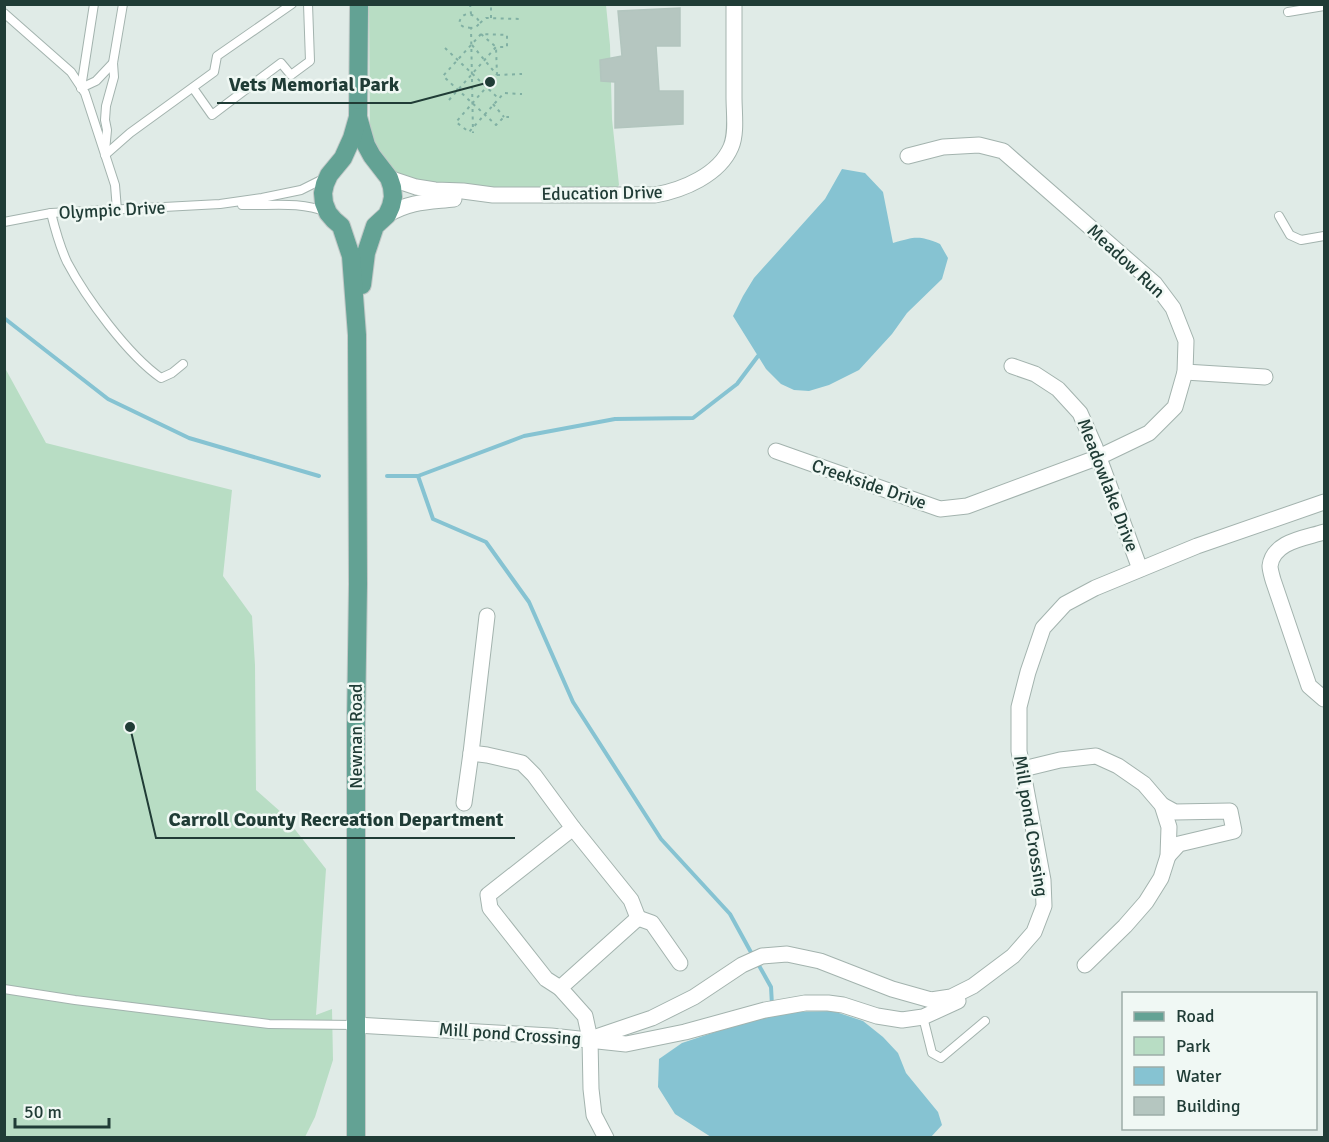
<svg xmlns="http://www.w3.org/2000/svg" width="1329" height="1142" font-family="Signika,sans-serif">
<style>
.green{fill:#b8ddc4}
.water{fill:#86c3d2}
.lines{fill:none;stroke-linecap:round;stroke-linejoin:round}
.stream{stroke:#86c3d2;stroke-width:4}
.building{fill:#b5c6c0;stroke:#b2c5be;stroke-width:1.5}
.lane-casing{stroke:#a3b3ae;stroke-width:10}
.street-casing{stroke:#a3b3ae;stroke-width:17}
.primary-casing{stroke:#c1c8c7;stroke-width:20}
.path{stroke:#80b0a3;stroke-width:2;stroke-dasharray:3 4.5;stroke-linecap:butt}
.lane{stroke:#fff;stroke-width:8}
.street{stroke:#fff;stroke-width:15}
.primary{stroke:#63a294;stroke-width:18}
.labels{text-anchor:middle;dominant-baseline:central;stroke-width:5;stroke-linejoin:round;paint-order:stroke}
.street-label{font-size:18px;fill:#203c36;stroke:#f0f8f4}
.leader{fill:none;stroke:#203c36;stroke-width:2}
.callout-dot{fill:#203c36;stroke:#f0f8f4;stroke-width:2}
.callout-label{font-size:20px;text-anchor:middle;font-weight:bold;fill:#203c36;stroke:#f0f8f4;stroke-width:5;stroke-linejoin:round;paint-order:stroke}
</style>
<rect width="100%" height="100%" fill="#e0ebe7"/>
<g class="green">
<polygon points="369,5 606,5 610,45 612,119 619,185 611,195 432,184 395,175 370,138"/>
<polygon points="5,368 46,443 232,490 223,576 252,616 255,665 256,790 282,813 326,869 316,1015 332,1009 333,1060 315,1117 305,1137 5,1137"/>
</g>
<g class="water">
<path d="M 842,169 L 865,173 L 883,192 L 893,243 C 915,237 918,235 940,244 L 948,258 L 942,279 L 907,313 L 892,334 L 859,370 L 829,385 L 809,391 L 794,390 L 781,384 L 766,369 L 733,316 L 743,296 L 754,278 L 825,199 Z"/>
<polygon points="833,1011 863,1021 883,1037 898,1053 906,1073 938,1112 942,1125 931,1137 711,1137 675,1114 658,1087 659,1059 682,1043 724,1029 784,1012"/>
</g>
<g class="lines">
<g class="stream">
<polyline points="4,318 108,399 189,438 319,476"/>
<polyline points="387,476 418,476 524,436 615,419 693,418 737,384 758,356"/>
<polyline points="418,476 433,519 486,542 529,602 573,702 661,839 730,914 753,956"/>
<polyline points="757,962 771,987 772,1005"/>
</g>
</g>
<polygon class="building" points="680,8 680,46 656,46 659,91 683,91 683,124 615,128 615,82 601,81 600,60 622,56 618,11"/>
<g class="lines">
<g class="lane-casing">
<g id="lane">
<polyline points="1288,12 1324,6"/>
<polyline points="4,13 71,72 85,93 115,185 117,210"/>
<polyline points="81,88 94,4"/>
<polyline points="81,88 96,81 113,63"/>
<polyline points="193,88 212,115 281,63 291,75 310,61 308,4"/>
<polyline points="105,151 107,130 105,120 106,106 114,77 113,63 123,4"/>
<polyline points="105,155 130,133 214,72 217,56 292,4"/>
<path d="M 242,205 C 270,206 300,201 326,212"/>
<path d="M 51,213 C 55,229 60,247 67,262 C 86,298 128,355 161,378 L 172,373 L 183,364"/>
<polyline points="1279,216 1290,235 1301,240 1324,236"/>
<polyline points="4,222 51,213 220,204 262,198 301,190 323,179"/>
<polyline points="4,989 75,1000 269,1024 355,1025"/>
<polyline points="923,1017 932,1053 941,1058 985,1021"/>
</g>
</g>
<g class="street-casing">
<g id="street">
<path d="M 389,178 L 416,187 L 435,190 L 463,191 L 493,195 L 655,195 C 683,190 719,175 731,147 C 737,133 734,113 734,97 C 734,66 734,35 734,4"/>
<path d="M 387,215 C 411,201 428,202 454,199"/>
<polyline points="1012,366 1035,374 1058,389 1080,413 1095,447 1140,569"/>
<polyline points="1185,372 1265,377"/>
<polyline points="776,451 940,509 967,506 1099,457 1149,433 1175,407 1185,372 1186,341 1173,308 1155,284 1003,151 979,145 943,147 908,156"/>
<path d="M 1324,532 C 1306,538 1273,541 1270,566 C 1270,570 1272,576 1273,580 L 1309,686 L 1324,699"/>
<polyline points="487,616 471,753 487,755 522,763 534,775 573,828 631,900 638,918 560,988 585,1016 590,1039 591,1089 594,1115 606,1138"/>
<polyline points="1023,769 1060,760 1096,756 1118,766 1144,784 1162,805 1169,827 1168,856 1161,878 1146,902 1125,926 1085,965"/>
<polyline points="464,803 471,753"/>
<polyline points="1162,805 1175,812 1230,811 1234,831 1179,844 1168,856"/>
<polyline points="638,918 652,923 680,963"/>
<polyline points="560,988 546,979 490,908 488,895 573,828"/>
<polyline points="356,1025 551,1036 626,1044 685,1032 765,1010 805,1003 828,1003 843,1005 877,1016 902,1020 923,1017 958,1001"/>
<polyline points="590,1039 652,1018 694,997 742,965 762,956 787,954 820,961 892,989 931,1000 951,997 973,986 1013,956 1034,932 1044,906 1043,880 1019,751 1019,707 1028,672 1043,628 1065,604 1095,588 1197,546 1324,502"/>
</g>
</g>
<g class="primary-casing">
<g id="primary">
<polyline points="359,4 358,117 366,145 372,156 389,178 392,187 393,197 391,206 387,215 375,226 366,253 362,285"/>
<polyline points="356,1138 356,724 358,584 357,335 351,256 341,226 334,220 328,213 324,203 323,193 325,184 329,175 343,158 352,138 358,117"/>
</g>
</g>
<g class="path">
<polyline points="470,4 471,14"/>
<polyline points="491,18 491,4"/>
<polyline points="480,23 486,18 521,19"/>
<path d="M 471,28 L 464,27 L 459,24 C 461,10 475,12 480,23 L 476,27 L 471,28 L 473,133"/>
<polyline points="481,34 496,47 497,75 456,122 469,132 504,93 522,94"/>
<polyline points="481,34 443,76 496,125 504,117 509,117"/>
<polyline points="472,45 497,75"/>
<polyline points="445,48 498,98"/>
<polyline points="497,75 522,74"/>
<polyline points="449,100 496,47 507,47 507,35 482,34"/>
<polyline points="493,104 504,117"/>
</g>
<use href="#lane" class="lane"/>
<use href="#street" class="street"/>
<use href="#primary" class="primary"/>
</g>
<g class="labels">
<g class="street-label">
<text transform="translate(602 193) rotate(-1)">Education Drive</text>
<text transform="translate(112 210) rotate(-3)">Olympic Drive</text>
<text transform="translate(1126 261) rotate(43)">Meadow Run</text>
<text transform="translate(869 484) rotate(19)">Creekside Drive</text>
<text transform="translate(1108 485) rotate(69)">Meadowlake Drive</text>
<text transform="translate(356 736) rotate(-90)">Newnan Road</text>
<text transform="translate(1031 826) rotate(81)">Mill pond Crossing</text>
<text transform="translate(510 1034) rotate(4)">Mill pond Crossing</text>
</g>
</g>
<path class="leader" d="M490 82L411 103H217M130 727L156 838H515"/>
<g class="callout-dot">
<circle cx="490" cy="82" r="6"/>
<circle cx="130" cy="727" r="6"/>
</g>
<g class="callout-label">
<text x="314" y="91">Vets Memorial Park</text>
<text x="336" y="826">Carroll County Recreation Department</text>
</g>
<rect width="1329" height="1142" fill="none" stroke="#203c36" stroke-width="12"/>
<rect x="1122" y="992" width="195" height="138" fill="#f0f8f4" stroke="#9dada8" stroke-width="1.5"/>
<rect x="1134" y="1012" width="30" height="9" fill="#63a294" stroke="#9dada8" stroke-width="1.5"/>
<text x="1176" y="1022" font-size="18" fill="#203c36">Road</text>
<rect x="1134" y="1037" width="30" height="18" fill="#b8ddc4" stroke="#9dada8" stroke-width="1.5"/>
<text x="1176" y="1052" font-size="18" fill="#203c36">Park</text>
<rect x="1134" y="1067" width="30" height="18" fill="#86c3d2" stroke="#9dada8" stroke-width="1.5"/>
<text x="1176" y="1082" font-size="18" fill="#203c36">Water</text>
<rect x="1134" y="1097" width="30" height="18" fill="#b5c6c0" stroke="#9dada8" stroke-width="1.5"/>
<text x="1176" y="1112" font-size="18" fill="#203c36">Building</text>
<path d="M15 1118v9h94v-9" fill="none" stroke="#203c36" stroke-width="3"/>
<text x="24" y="1118" font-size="18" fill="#203c36" stroke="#f0f8f4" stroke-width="4.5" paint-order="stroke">50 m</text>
</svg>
